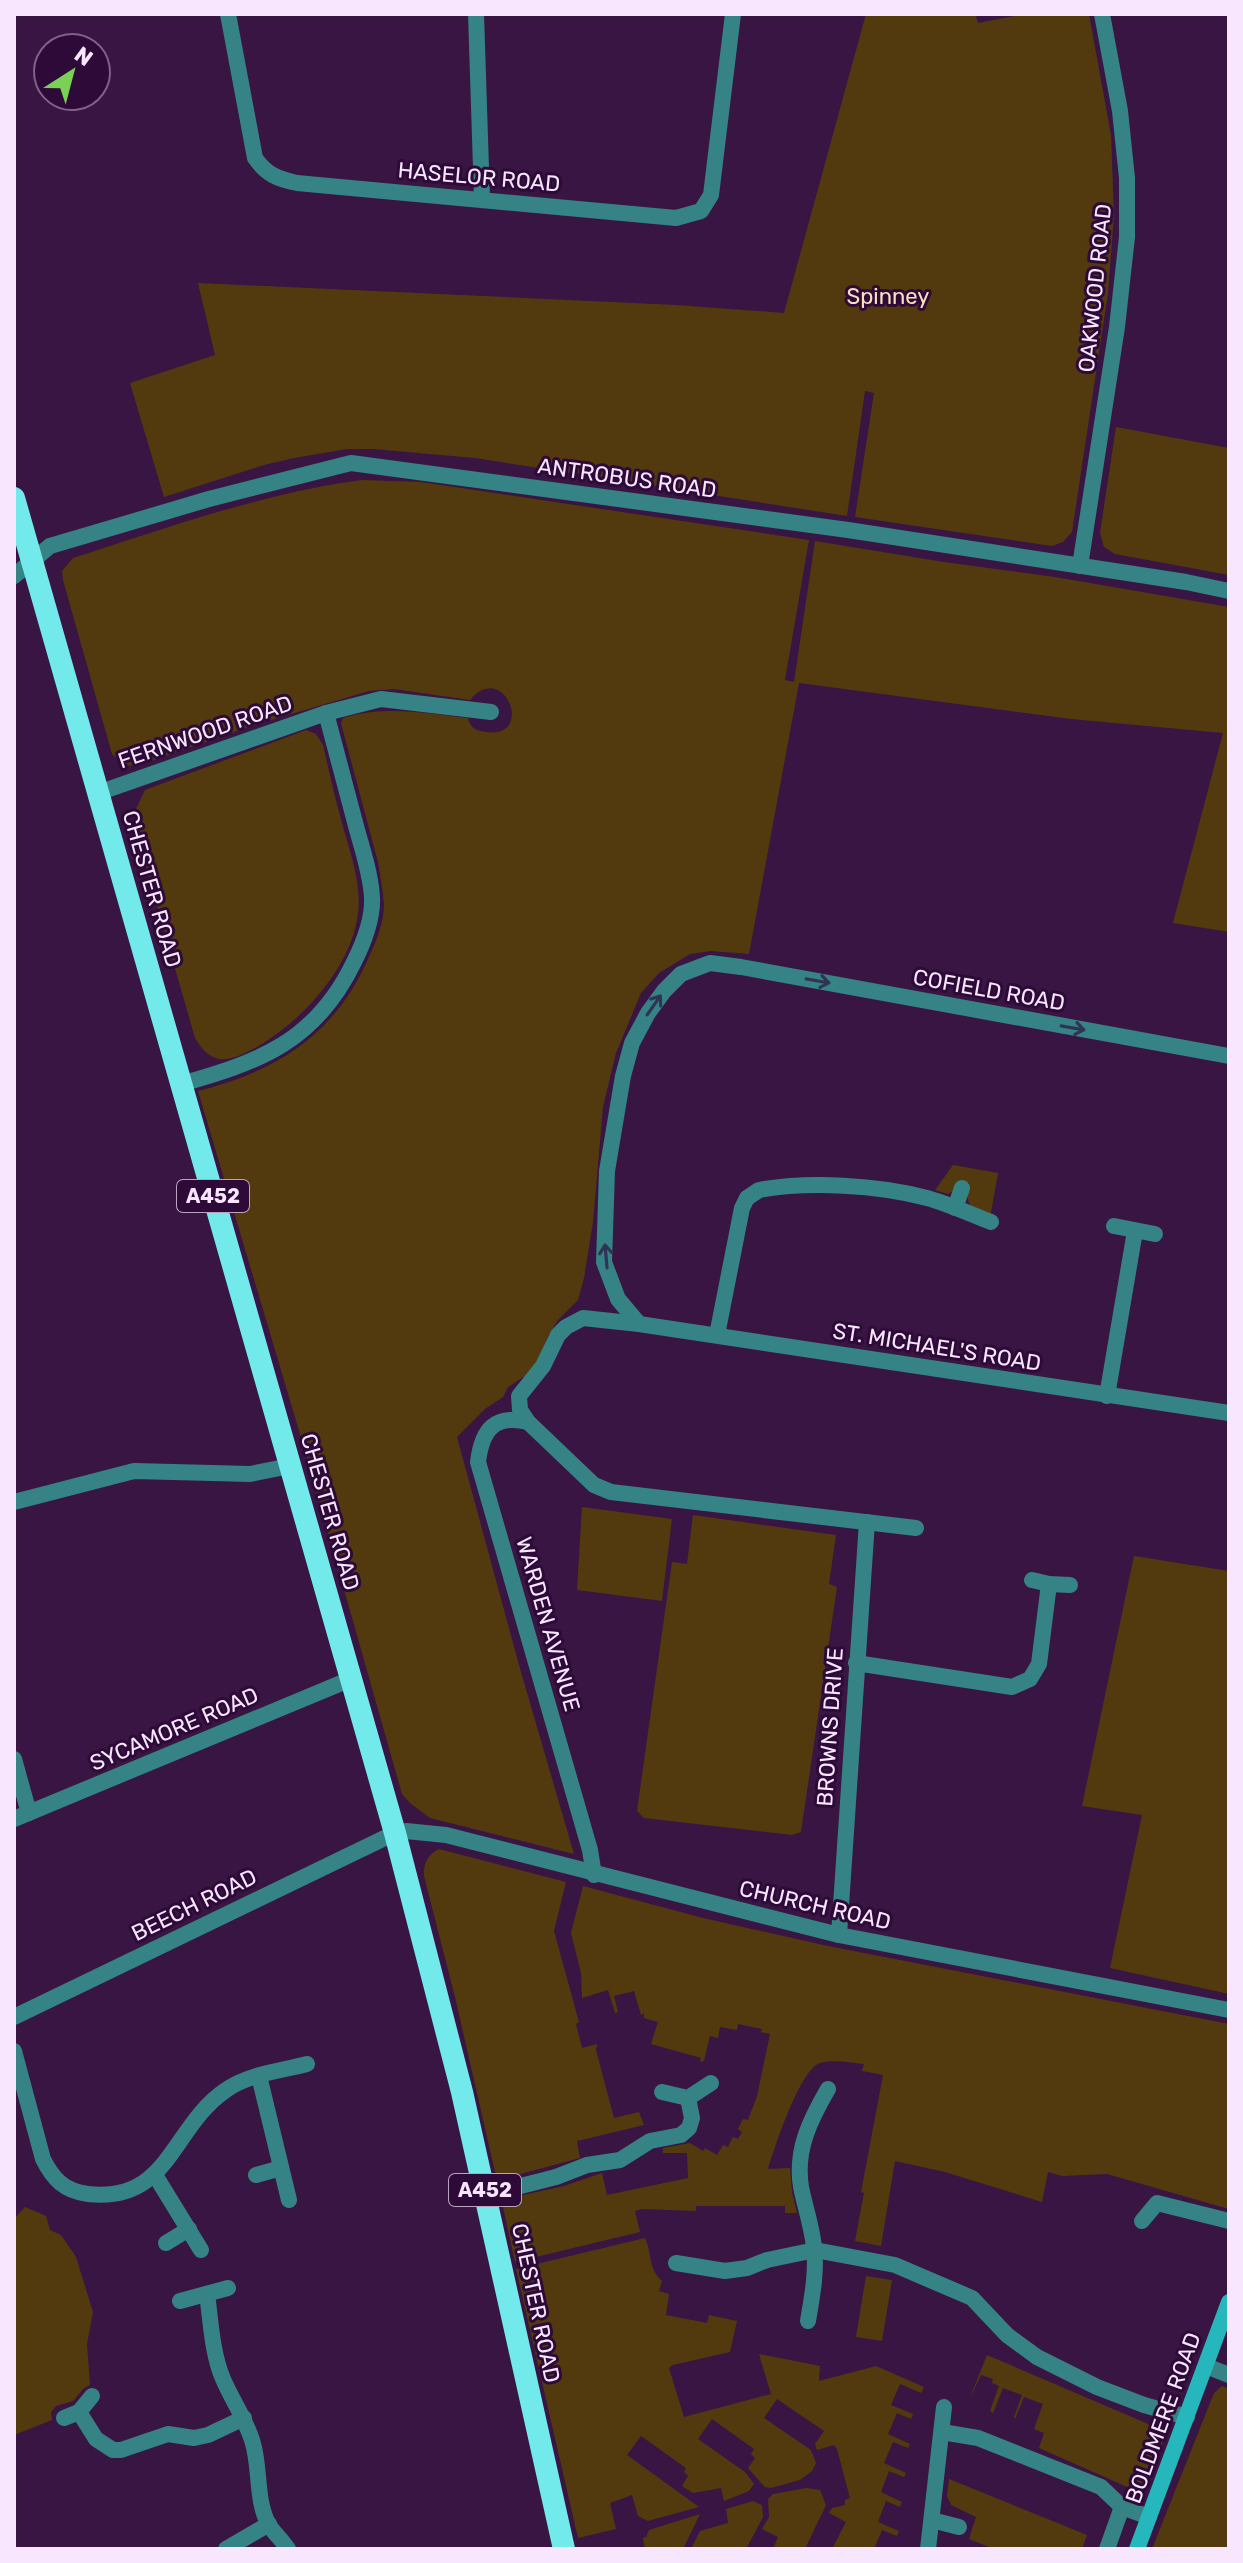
<svg xmlns="http://www.w3.org/2000/svg" width="1243" height="2563" font-family="Rubik,sans-serif">
<style>
.green{fill:#533a0e}
.lines{fill:none;stroke-linecap:round;stroke-linejoin:round}
.minor{stroke:#358385;stroke-width:16}
.tertiary{stroke:#358385;stroke-width:16}
.secondary{stroke:#25b7bb;stroke-width:16}
.trunk{stroke:#72eaec;stroke-width:22}
.oneway{stroke:#303454}
.labels{text-anchor:middle;dominant-baseline:central;stroke-width:6;stroke-linejoin:round;paint-order:stroke}
.shield{fill:#2e0a39;stroke:#bba4c2;stroke-width:2}
.shield-label{font-size:20px;font-weight:bold;fill:#f7e6fd}
.street-label{font-size:22px;fill:#f7e6fd;stroke:#2e0a39}
.park-label{font-size:22px;fill:#fae1bc;stroke:#2e0a39}
</style>
<rect width="100%" height="100%" fill="#391543"/>
<g class="green">
<polygon points="866,14 984,14 976,16 978,23 1024,14 1089,14 1111,135 1114,215 1108,293 1072,532 1063,542 1052,546 855,517 874,393 865,391 847,516 475,458 373,449 347,449 294,458 264,465 164,497 130,383 215,355 198,283 676,305 784,313"/>
<polygon points="1116,427 1229,448 1229,575 1115,554 1104,547 1100,533"/>
<path d="M 362,480 L 421,482 L 809,540 L 785,680 L 794,682 L 815,541 L 944,562 L 1055,577 L 1229,607 L 1229,932 L 1173,923 L 1223,733 L 1071,719 L 799,683 L 749,954 L 711,951 L 690,954 L 659,973 L 641,993 L 616,1053 L 603,1107 L 593,1222 L 584,1278 L 578,1300 L 558,1320 L 548,1336 L 538,1361 L 525,1376 L 508,1387 L 503,1397 L 485,1409 L 457,1437 L 519,1665 L 574,1854 L 430,1818 L 410,1803 L 402,1794 L 300,1434 L 198,1091 C 277,1071 335,1035 369,957 C 376,942 384,922 384,905 C 383,890 380,876 378,862 L 341,723 L 343,718 C 385,705 425,713 468,718 C 470,728 476,731 486,732 C 536,739 504,659 470,700 L 394,689 L 369,691 L 251,726 L 137,766 L 125,765 L 112,754 L 63,580 L 62,571 L 73,558 C 167,528 263,493 362,480 Z"/>
<path d="M 306,730 L 316,734 L 323,745 C 329,771 335,798 342,823 C 350,852 362,884 358,914 C 351,969 299,1025 251,1050 C 226,1063 211,1065 195,1038 L 135,829 L 136,809 L 145,790 Z"/>
<path d="M 953,1165 L 998,1173 L 989,1224 C 974,1209 963,1205 969,1183 L 960,1180 L 954,1190 L 948,1194 L 935,1190 Z"/>
<polygon points="582,1507 672,1519 662,1601 577,1590"/>
<polygon points="693,1515 836,1535 829,1584 837,1587 801,1832 792,1835 644,1818 637,1811 672,1562 687,1564"/>
<polygon points="1134,1556 1229,1571 1229,1994 1110,1968 1142,1815 1082,1806"/>
<path d="M 439,1849 L 566,1882 L 554,1931 L 579,2022 L 576,2024 L 582,2048 L 597,2044 L 596,2050 L 614,2118 L 639,2112 L 644,2125 L 577,2141 L 580,2158 L 509,2177 L 499,2176 L 495,2172 L 455,1997 L 424,1876 C 423,1864 428,1854 439,1849 Z"/>
<path d="M 583,1886 L 703,1918 L 828,1946 L 1229,2024 L 1229,2209 L 1107,2174 L 1062,2176 L 1048,2172 L 1042,2202 L 945,2172 L 895,2161 L 881,2246 L 855,2241 L 864,2193 L 861,2192 L 883,2075 L 862,2071 L 864,2064 C 851,2063 833,2059 820,2063 C 800,2069 774,2149 768,2169 L 790,2168 L 792,2192 L 797,2213 L 785,2213 L 785,2206 L 696,2206 L 696,2211 L 642,2209 L 635,2211 L 640,2232 L 515,2262 L 503,2207 L 509,2198 L 564,2186 L 602,2173 L 607,2195 L 688,2178 L 687,2153 L 663,2153 L 663,2148 L 690,2143 L 703,2151 L 705,2148 L 717,2155 L 723,2145 L 728,2147 L 733,2137 L 738,2139 L 742,2132 L 738,2129 L 743,2119 L 748,2120 L 757,2096 L 770,2034 L 761,2032 L 762,2029 L 738,2024 L 737,2030 L 720,2027 L 718,2038 L 710,2036 L 704,2061 L 700,2062 L 701,2058 L 651,2044 L 658,2022 L 644,2018 L 644,2013 L 641,2015 L 634,1991 L 614,1996 L 618,2012 L 615,2013 L 608,1990 L 582,1998 L 581,1973 L 571,1933 Z"/>
<polygon points="25,2207 46,2216 50,2230 61,2235 76,2257 93,2312 87,2344 90,2385 84,2388 73,2401 56,2406 51,2412 52,2420 14,2435 14,2219"/>
<path d="M 645,2238 C 652,2253 648,2269 662,2281 L 659,2291 L 669,2294 L 666,2315 L 707,2323 L 709,2315 L 737,2321 L 730,2352 L 673,2365 L 669,2368 L 684,2417 L 771,2394 L 759,2354 L 820,2366 L 819,2381 L 876,2366 L 924,2387 L 921,2393 L 900,2384 L 891,2405 L 913,2414 L 911,2419 L 897,2413 L 888,2434 L 910,2444 L 908,2448 L 893,2442 L 884,2463 L 906,2473 L 904,2477 L 889,2471 L 881,2492 L 902,2502 L 900,2507 L 886,2501 L 878,2522 L 899,2531 L 897,2536 L 882,2530 L 874,2549 L 832,2549 L 846,2522 L 829,2513 L 832,2508 L 845,2505 L 845,2500 L 850,2498 L 837,2449 L 834,2445 L 817,2450 L 815,2444 L 824,2431 L 777,2399 L 764,2418 L 811,2450 L 816,2463 L 812,2471 L 800,2480 L 771,2488 L 765,2487 L 748,2468 L 755,2458 L 751,2454 L 754,2449 L 712,2419 L 698,2439 L 745,2472 L 754,2484 L 749,2491 L 724,2501 L 721,2488 L 693,2493 L 682,2486 L 688,2476 L 684,2472 L 686,2468 L 641,2436 L 627,2455 L 699,2507 L 648,2521 L 638,2516 L 632,2495 L 610,2503 L 616,2529 L 578,2538 L 516,2269 Z"/>
<polygon points="866,2276 892,2280 882,2341 856,2337"/>
<polygon points="987,2355 1167,2432 1141,2493 1039,2448 1044,2433 1034,2429 1043,2404 1024,2397 1015,2419 1014,2417 1022,2395 1003,2388 993,2413 990,2411 999,2386 992,2383 993,2379 981,2375 969,2400"/>
<polygon points="1222,2386 1229,2389 1229,2549 1152,2549 1214,2393"/>
<polygon points="949,2479 1087,2535 1082,2549 994,2549 969,2539 976,2517 951,2505 947,2496"/>
<polygon points="806,2488 820,2490 826,2505 805,2549 773,2549 778,2537 762,2529 769,2517 768,2499 773,2494"/>
<polygon points="753,2501 762,2505 763,2517 746,2549 692,2547 700,2531 728,2523 726,2509"/>
<polygon points="700,2514 683,2549 645,2549 643,2538 646,2537 649,2530"/>
</g>
<g class="lines">
<g class="minor">
<path d="M 228,14 L 255,158 C 267,175 278,179 297,183 L 676,218 L 701,211 L 711,195 L 733,14"/>
<polyline points="476,14 482,199"/>
<polyline points="1080,566 1117,327 1127,237 1127,178 1120,111 1102,14"/>
<polyline points="326,713 381,699 491,712"/>
<path d="M 98,793 L 326,713 C 336,750 346,788 356,826 C 362,849 371,874 372,898 C 373,920 364,942 354,962 C 316,1041 260,1062 181,1084"/>
<polyline points="955,1208 962,1188"/>
<polyline points="1114,1226 1155,1234"/>
<polyline points="639,1324 618,1299 604,1262 607,1171 623,1076 632,1043 648,1013 664,991 681,974 710,963 741,967 1229,1056"/>
<path d="M 717,1335 L 742,1208 L 747,1198 L 759,1190 C 809,1181 878,1185 927,1198 C 949,1204 970,1214 991,1222"/>
<polyline points="1107,1396 1135,1231"/>
<path d="M 528,1422 C 495,1414 482,1429 478,1462 L 590,1850 L 594,1875"/>
<polyline points="14,1502 134,1471 250,1474 290,1466"/>
<polyline points="916,1528 611,1492 594,1485 528,1422 520,1410 519,1396 543,1366 558,1335 566,1327 583,1318 639,1324 1229,1413"/>
<polyline points="1049,1584 1070,1585"/>
<polyline points="856,1663 1012,1687 1030,1679 1039,1664 1049,1584 1032,1580"/>
<polyline points="14,1759 29,1813"/>
<polyline points="14,1819 351,1679"/>
<polyline points="839,1935 867,1522"/>
<polyline points="14,2017 395,1833 406,1831 446,1835 839,1935 1229,2010"/>
<path d="M 14,2051 L 43,2159 C 53,2179 64,2191 88,2194 C 170,2203 171,2127 226,2090 C 248,2074 281,2071 307,2064"/>
<polyline points="259,2076 289,2200"/>
<polyline points="662,2092 688,2098 711,2083"/>
<polyline points="155,2175 201,2250"/>
<polyline points="256,2175 281,2168"/>
<polyline points="486,2195 556,2177 587,2165 620,2160 650,2141 681,2135 689,2128 692,2118 688,2098"/>
<polyline points="1142,2221 1157,2203 1229,2221"/>
<polyline points="166,2243 189,2229"/>
<polyline points="676,2263 725,2271 747,2268 767,2260 815,2250 895,2265 972,2298 1007,2335 1037,2357 1097,2387 1144,2405 1187,2417"/>
<path d="M 207,2294 C 211,2323 212,2353 223,2379 C 232,2400 245,2418 252,2440 C 261,2467 255,2500 269,2525 C 274,2533 282,2540 288,2549"/>
<polyline points="180,2301 228,2288"/>
<path d="M 808,2321 C 812,2297 817,2272 814,2247 C 812,2227 805,2207 801,2187 C 795,2150 810,2120 828,2089"/>
<polyline points="1206,2366 1229,2375"/>
<polyline points="79,2412 96,2439 113,2450 121,2450 168,2434 194,2438 208,2435 244,2418"/>
<polyline points="64,2418 79,2412 92,2396"/>
<polyline points="942,2432 978,2438 1101,2487 1122,2507 1149,2517"/>
<polyline points="932,2520 959,2527"/>
<polyline points="226,2549 269,2524"/>
<polyline points="928,2549 944,2407"/>
<polyline points="1107,2549 1122,2507"/>
</g>
<polyline class="tertiary" points="14,576 50,546 209,499 351,463 848,530 1186,582 1229,591"/>
<polyline class="secondary" points="1137,2549 1229,2302"/>
<polyline class="trunk" points="14,498 395,1833 462,2092 564,2549"/>
</g>
<defs><path id="oneway-shaft" d="M-6 0H5M1.5-3L5.5 0L1.5 3" fill="none" stroke-width="1.6" stroke-linecap="round" stroke-linejoin="round" transform="scale(2)"/></defs>
<g class="oneway">
<use href="#oneway-shaft" transform="translate(818 981) rotate(10)"/>
<use href="#oneway-shaft" transform="translate(654 1005) rotate(-55)"/>
<use href="#oneway-shaft" transform="translate(1073 1028) rotate(10)"/>
<use href="#oneway-shaft" transform="translate(606 1256) rotate(-95)"/>
</g>
<g class="labels">
<g class="shield">
<rect x="177" y="1180" width="72" height="32" rx="6"/>
<rect x="449" y="2174" width="72" height="32" rx="6"/>
</g>
<g class="shield-label">
<text x="213" y="1196">A452</text>
<text x="485" y="2190">A452</text>
</g>
<g class="street-label">
<text transform="translate(479 177) rotate(5)">HASELOR ROAD</text>
<text transform="translate(1095 288) rotate(-84)">OAKWOOD ROAD</text>
<text transform="translate(627 478) rotate(8)">ANTROBUS ROAD</text>
<text transform="translate(205 732) rotate(-19)">FERNWOOD ROAD</text>
<text transform="translate(152 889) rotate(74)">CHESTER ROAD</text>
<text transform="translate(989 990) rotate(10)">COFIELD ROAD</text>
<text transform="translate(937 1347) rotate(9)">ST. MICHAEL'S ROAD</text>
<text transform="translate(330 1512) rotate(74)">CHESTER ROAD</text>
<text transform="translate(548 1624) rotate(74)">WARDEN AVENUE</text>
<text transform="translate(830 1727) rotate(-86)">BROWNS DRIVE</text>
<text transform="translate(174 1729) rotate(-23)">SYCAMORE ROAD</text>
<text transform="translate(194 1905) rotate(-26)">BEECH ROAD</text>
<text transform="translate(815 1905) rotate(13)">CHURCH ROAD</text>
<text transform="translate(536 2303) rotate(78)">CHESTER ROAD</text>
<text transform="translate(1163 2418) rotate(-70)">BOLDMERE ROAD</text>
</g>
<g class="park-label">
<text x="888" y="296">Spinney</text>
</g>
</g>
<rect width="1243" height="2563" fill="none" stroke="#f7e6fd" stroke-width="32"/>
<g transform="translate(72 72) rotate(36)"><circle r="38" fill="#2e0a39" stroke="#7e6287" stroke-width="2"/>
<path d="M0-6L14 30L0 20L-14 30Z" fill="#7bd156"/>
<text y="-12" font-size="22" font-weight="bold" text-anchor="middle" fill="#f7e6fd">N</text>
</g>
</svg>
